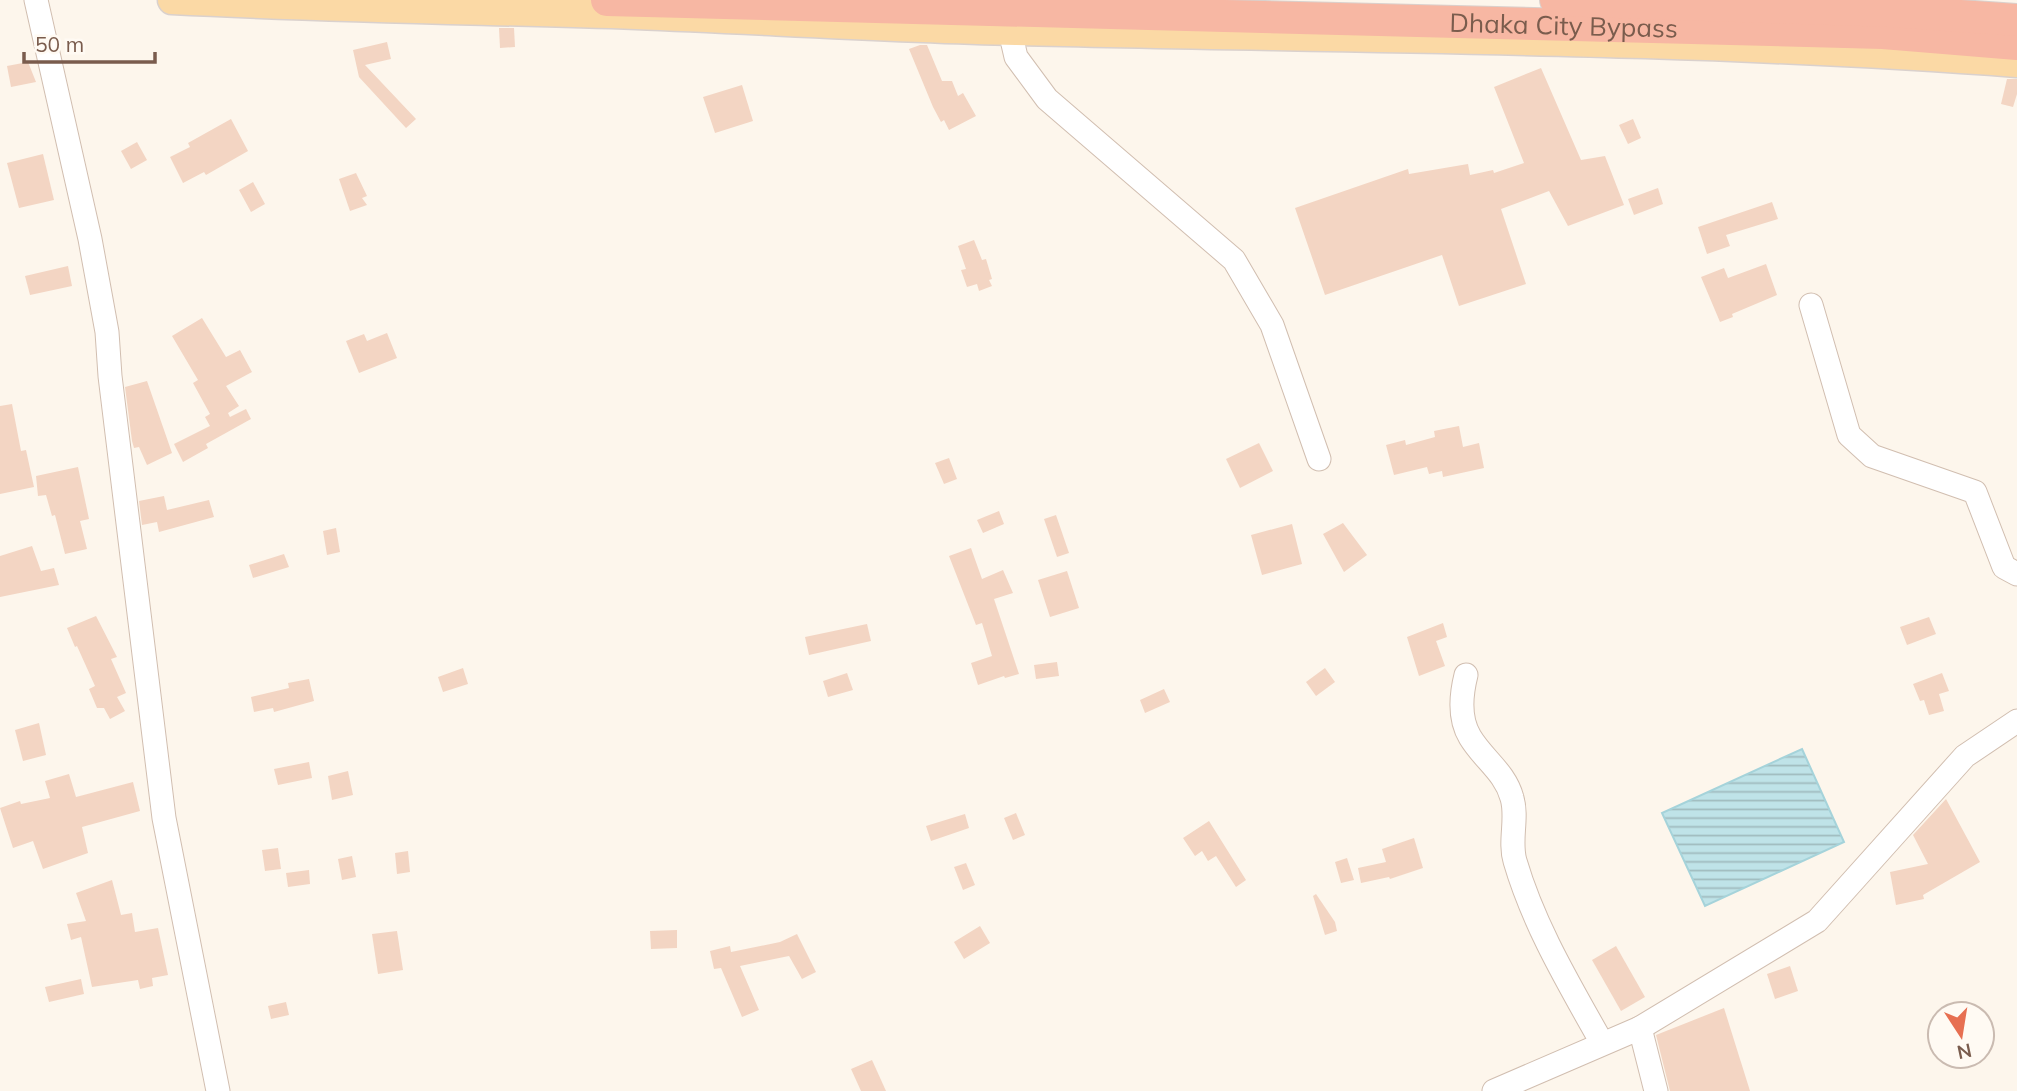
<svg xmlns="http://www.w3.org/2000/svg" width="2017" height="1091" font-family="Mulish,sans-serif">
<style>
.water{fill:url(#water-rules);stroke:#a5d3da;stroke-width:2}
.building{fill:#f3d5c3}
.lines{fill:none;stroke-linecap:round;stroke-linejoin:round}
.minor-casing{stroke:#d1beb0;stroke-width:25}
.major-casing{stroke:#dad1cd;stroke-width:31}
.highway-casing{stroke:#dad1cd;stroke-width:34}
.minor{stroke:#fff;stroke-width:23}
.major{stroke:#fbd9a5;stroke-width:28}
.highway{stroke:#f7b7a3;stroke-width:32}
.labels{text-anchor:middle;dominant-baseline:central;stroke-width:5;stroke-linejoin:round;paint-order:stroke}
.street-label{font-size:26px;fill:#7a5c4d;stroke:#fffaf3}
</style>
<defs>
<pattern id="water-rules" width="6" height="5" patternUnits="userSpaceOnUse" patternTransform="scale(1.75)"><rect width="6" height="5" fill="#bfe3e8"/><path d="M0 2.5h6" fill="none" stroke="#a0bbbe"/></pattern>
</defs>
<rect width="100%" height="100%" fill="#fdf6ec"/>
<polygon class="water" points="1802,749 1844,842 1705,906 1662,813"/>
<g class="building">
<polygon points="499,28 514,28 515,47 500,48"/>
<polygon points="387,42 391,59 365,65 416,119 406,128 359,77 353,50"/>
<polygon points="920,45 927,45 942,81 952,81 958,96 963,93 976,116 949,130 944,120 941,122 933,107 909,49"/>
<polygon points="28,62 36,82 11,87 7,66"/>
<polygon points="1541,68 1581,160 1605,156 1624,205 1568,226 1549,191 1501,209 1526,284 1459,306 1442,255 1325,295 1295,208 1408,169 1409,174 1468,164 1470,175 1493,170 1494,173 1524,163 1494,87"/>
<polygon points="2007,79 2017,79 2017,94 2013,107 2001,104"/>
<polygon points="742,85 753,121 715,133 703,97"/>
<polygon points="231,119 248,151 206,175 204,172 183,183 170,157 190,147 188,143"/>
<polygon points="1633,119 1641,138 1628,144 1619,125"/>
<polygon points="137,142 147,160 131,169 121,151"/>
<polygon points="43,154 54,200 19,208 7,163"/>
<polygon points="356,173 367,196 362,198 367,205 350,211 339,179"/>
<polygon points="253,182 265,204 251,212 239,190"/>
<polygon points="1658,188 1663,204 1634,215 1628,199"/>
<polygon points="1772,202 1778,219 1726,235 1730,246 1707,254 1698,227"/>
<polygon points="974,240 982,260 986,259 992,279 989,280 992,286 979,291 977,284 967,287 961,270 966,269 958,246"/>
<polygon points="1766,264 1777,295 1732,314 1733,317 1720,322 1701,277 1724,268 1728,278"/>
<polygon points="68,266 72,286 30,295 25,276"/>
<polygon points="202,318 226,357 240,350 252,372 226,386 239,406 228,413 230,417 246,409 251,419 206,444 208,448 183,462 174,444 210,426 205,417 210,414 193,383 198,380 172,336"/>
<polygon points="387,333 397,358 359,373 346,341 364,334 367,341"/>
<polygon points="147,381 172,453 147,465 139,447 134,448 132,441 125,387"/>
<polygon points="12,404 21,451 26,450 34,487 0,494 0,406"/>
<polygon points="1459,426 1463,447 1479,443 1484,468 1443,477 1442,471 1429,474 1427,467 1394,475 1386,445 1405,440 1406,445 1435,437 1434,431"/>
<polygon points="1259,443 1273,471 1240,488 1226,459"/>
<polygon points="949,458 957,479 944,484 935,463"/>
<polygon points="78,467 89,519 80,521 87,549 65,554 55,515 52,516 46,495 38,496 36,476"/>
<polygon points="164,496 167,510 209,500 214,517 159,532 157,522 142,525 139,501"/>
<polygon points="999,511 1004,524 983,533 977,520"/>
<polygon points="1056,515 1069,553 1057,557 1044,519"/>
<polygon points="1343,523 1367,555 1344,572 1323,534"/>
<polygon points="1292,524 1302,564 1262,575 1251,535"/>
<polygon points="336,528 340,552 327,555 323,531"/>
<polygon points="32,546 41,571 54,568 59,585 0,597 0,556"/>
<polygon points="971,548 982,579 1003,570 1013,593 994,599 1019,674 1005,678 1004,676 978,685 971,663 992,656 982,623 976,625 949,556"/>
<polygon points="284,554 289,567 253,578 249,565"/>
<polygon points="1067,571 1079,608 1050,617 1038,580"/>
<polygon points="96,616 117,657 111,659 126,693 117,697 125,711 110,719 104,708 97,708 89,689 95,686 77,646 75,647 67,628"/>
<polygon points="1929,617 1936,634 1907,645 1900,627"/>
<polygon points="1443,623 1447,637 1436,641 1445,666 1419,676 1407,637"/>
<polygon points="867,624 871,641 809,655 805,637"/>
<polygon points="1057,662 1059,676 1036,679 1034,665"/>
<polygon points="463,668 468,684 443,692 438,677"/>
<polygon points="1325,668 1335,682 1316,696 1306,682"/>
<polygon points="847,673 853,690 828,697 823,681"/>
<polygon points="1942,673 1949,691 1939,694 1944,711 1929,715 1924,700 1920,701 1913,684"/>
<polygon points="309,679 314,701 274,712 273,708 254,712 251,697 289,688 288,683"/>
<polygon points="1164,689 1170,702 1145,713 1140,700"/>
<polygon points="39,723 46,755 23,761 15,730"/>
<polygon points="309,762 312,778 278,785 274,769"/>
<polygon points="348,771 353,795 332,800 328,776"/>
<polygon points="69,774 76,797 133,782 140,811 82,827 88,853 43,869 33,841 13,848 0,808 20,801 21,804 50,798 45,781"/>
<polygon points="1946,799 1980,862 1923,895 1924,899 1896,905 1890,872 1928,864 1913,835"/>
<polygon points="1016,813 1025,835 1013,840 1004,818"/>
<polygon points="965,814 969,828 931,841 926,826"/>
<polygon points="1209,821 1246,880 1236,887 1216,856 1208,861 1202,851 1195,856 1183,838"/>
<polygon points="1414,838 1423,868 1390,879 1389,877 1361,883 1358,868 1386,862 1382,849"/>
<polygon points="278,848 281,869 265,871 262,850"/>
<polygon points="408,851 410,872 397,874 395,853"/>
<polygon points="352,856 356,877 342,880 338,859"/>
<polygon points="1347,858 1354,880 1341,883 1335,862"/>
<polygon points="966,863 975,885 963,890 954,867"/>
<polygon points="309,870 310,884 288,887 286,873"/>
<polygon points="112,880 121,915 132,913 135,932 158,928 168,975 152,978 153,986 140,989 138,980 92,987 81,937 71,940 67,924 86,921 76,893"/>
<polygon points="1316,894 1335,922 1337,931 1325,935 1313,896"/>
<polygon points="980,926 990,943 964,959 954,942"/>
<polygon points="677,930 677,948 651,949 650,931"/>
<polygon points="397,931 403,970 378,974 372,934"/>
<polygon points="797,934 816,972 802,979 789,956 740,966 759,1010 742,1017 721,968 714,969 710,951 730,946 731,952 780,942"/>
<polygon points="1616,946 1645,997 1621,1011 1592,960"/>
<polygon points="1790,966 1798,991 1775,999 1767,974"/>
<polygon points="81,979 84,994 49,1002 45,987"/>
<polygon points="286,1002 289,1015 271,1019 268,1006"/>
<polygon points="1724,1008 1750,1091 1670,1091 1656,1035"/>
<polygon points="872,1060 886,1091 861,1091 851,1069"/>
</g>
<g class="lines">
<g class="minor-casing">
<g id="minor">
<polyline points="36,0 90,239 107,332 110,376 164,818 218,1091"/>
<polyline points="1010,31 1016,57 1047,99 1234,260 1272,325 1319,459"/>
<polyline points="1811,305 1849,435 1872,456 1975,492 2004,567 2017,574"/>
<path d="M 1466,675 C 1461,695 1459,719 1470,737 C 1483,759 1505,772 1512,798 C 1518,818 1509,841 1515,861 C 1534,926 1569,984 1602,1043"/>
<polyline points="1640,1028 1656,1091"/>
<polyline points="1494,1091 1640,1028 1817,921 1965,756 2017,721"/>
</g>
</g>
<g class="major-casing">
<path id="major" d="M 172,0 C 327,8 481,10 636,15 C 762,20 889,28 1016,31 C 1350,39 1684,38 2017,63"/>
</g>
<g class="highway-casing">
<g id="highway">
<path id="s1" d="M 607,0 L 1883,33 L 2017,44"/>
<polyline points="1556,0 1890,11 2017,20"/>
</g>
</g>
<use href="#minor" class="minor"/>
<use href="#major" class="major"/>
<use href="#highway" class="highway"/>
</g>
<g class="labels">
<g class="street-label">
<text stroke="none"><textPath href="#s1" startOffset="957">Dhaka City Bypass</textPath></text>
</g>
</g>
<g transform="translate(1961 1035) rotate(168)"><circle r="33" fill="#fffaf3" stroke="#cabbb1" stroke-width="2"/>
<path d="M0-5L12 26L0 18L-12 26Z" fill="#e76f51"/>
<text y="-10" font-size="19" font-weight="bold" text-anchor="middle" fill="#7a5c4d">N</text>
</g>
<path d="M24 52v10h131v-10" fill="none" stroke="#7a5c4d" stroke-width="3.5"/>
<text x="35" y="52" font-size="21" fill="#7a5c4d" stroke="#fffaf3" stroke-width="5" paint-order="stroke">50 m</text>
</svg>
